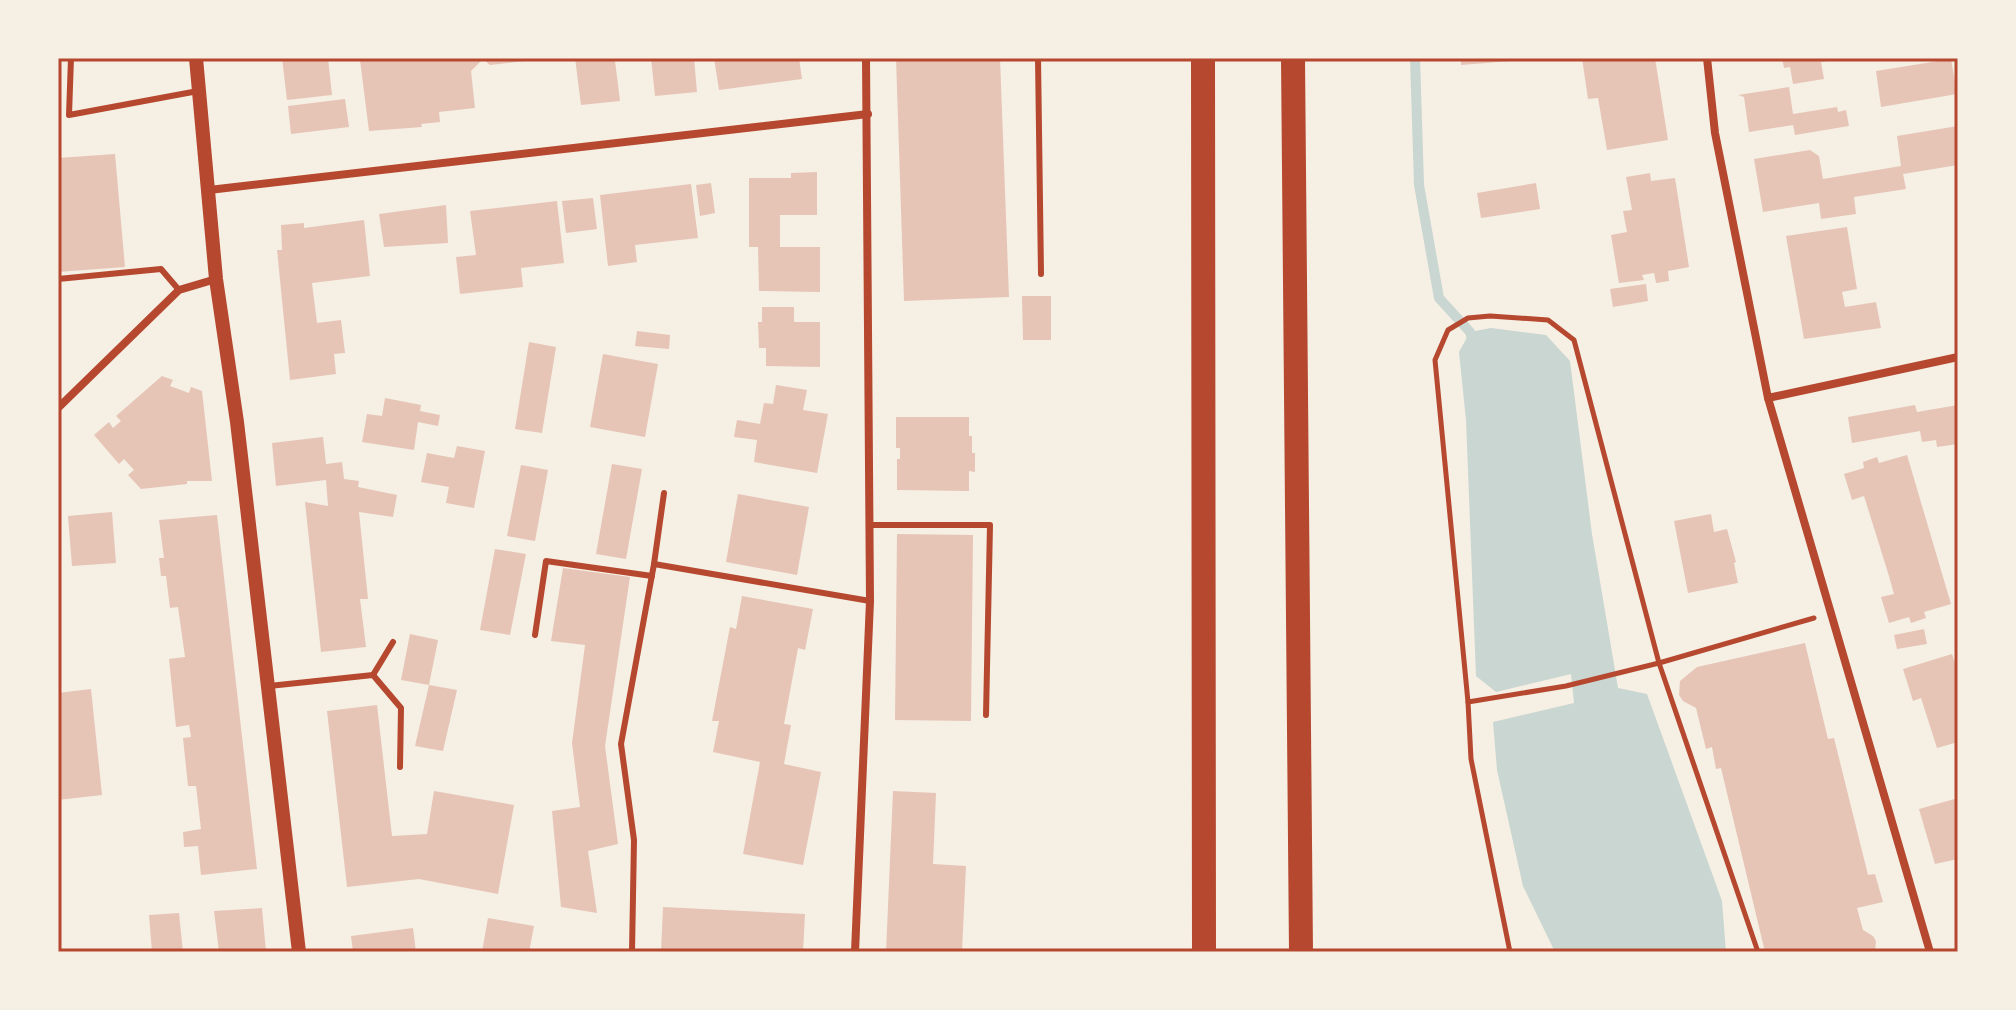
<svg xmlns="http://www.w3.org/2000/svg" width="2016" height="1010" font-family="'Open Sans',sans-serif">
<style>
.water{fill:#c9d6d2}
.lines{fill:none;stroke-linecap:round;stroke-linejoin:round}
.stream{stroke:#c9d6d2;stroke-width:10}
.building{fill:#e6c5b7}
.path{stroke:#b5482f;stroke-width:5}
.service{stroke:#b5482f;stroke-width:6}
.minor{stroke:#b5482f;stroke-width:8}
.tertiary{stroke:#b5482f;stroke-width:14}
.motorway{stroke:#b5482f;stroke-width:24}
.neatline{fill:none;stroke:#b5482f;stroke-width:3}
</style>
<rect width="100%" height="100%" fill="#f6efe4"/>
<polygon class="water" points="1491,328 1546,335 1570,361 1592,534 1618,688 1647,694 1722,901 1726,952 1555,952 1523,886 1497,770 1493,722 1574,703 1571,674 1496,692 1476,676 1466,420 1459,352 1470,332"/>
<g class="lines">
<polyline class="stream" points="1415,58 1419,185 1439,298 1470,332 1473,342"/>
</g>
<g class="building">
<polygon points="282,58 328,58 332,95 287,100"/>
<polygon points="371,58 534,58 534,60 490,65 483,59 471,71 475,108 439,112 440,122 421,124 422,127 369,131 360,60"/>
<polygon points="575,58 623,58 615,61 620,101 581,105"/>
<polygon points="651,58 694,58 697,92 655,96"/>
<polygon points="714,58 799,58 802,79 719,90"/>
<polygon points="896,58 1000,58 1009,297 904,301"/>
<polygon points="1461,58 1524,58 1524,60 1461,65"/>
<polygon points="1582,58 1655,58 1668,140 1607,150 1598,98 1588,99"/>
<polygon points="1782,58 1835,58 1835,60 1821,62 1824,79 1793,84 1790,67 1784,68"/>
<polygon points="1951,59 1957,94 1881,107 1876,71"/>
<polygon points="1789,87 1793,114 1837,107 1838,112 1846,110 1849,126 1795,135 1793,125 1749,132 1744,97 1738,95"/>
<polygon points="345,99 349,127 291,134 288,106"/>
<polygon points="1958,126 1958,165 1903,174 1906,189 1854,197 1856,214 1821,219 1819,203 1763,212 1754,159 1810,150 1819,156 1823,179 1901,166 1897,136"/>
<polygon points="115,154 125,267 58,272 58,158"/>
<polygon points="817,172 817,215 780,215 780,247 820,247 820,292 759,291 758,247 749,247 749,178 791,178 791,173"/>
<polygon points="1650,173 1651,181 1675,178 1689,267 1668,271 1669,281 1656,283 1654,273 1642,275 1644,280 1619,283 1611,235 1627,232 1623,211 1632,210 1626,177"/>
<polygon points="711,183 715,213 700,216 696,185"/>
<polygon points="1536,183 1540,209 1481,218 1477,193"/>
<polygon points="691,184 698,238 635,245 637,262 608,266 600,195"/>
<polygon points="593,198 597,229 566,233 562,201"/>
<polygon points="557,201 564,263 521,268 523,287 460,294 456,257 476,255 470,211"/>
<polygon points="446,205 448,243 384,247 379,214"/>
<polygon points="364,220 370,276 312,283 317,323 341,320 345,353 334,354 336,374 290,380 277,250 282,250 281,225 304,223 304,228"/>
<polygon points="1847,227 1857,289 1842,292 1845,307 1876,302 1881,328 1804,339 1786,236"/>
<polygon points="1646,284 1648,301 1613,307 1610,289"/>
<polygon points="1022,296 1051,296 1051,340 1023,340"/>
<polygon points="762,307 794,307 794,322 820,322 820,367 766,366 766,348 759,348 758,322 762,322"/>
<polygon points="637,331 670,335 669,349 635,346"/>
<polygon points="529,342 556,347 542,433 515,429"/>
<polygon points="603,354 658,364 645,437 590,427"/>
<polygon points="162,376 173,380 170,386 189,393 191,387 202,391 212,481 187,481 187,484 141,489 128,475 134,470 124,459 119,464 94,435 109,422 113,428 121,421 116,416"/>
<polygon points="776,385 807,390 803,410 828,414 817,473 754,462 757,440 734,437 737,420 760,424 764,403 773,404"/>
<polygon points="385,398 421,405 420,411 440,415 438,426 418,422 414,450 362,442 367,414 382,416"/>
<polygon points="1915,405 1917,412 1958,405 1958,444 1937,447 1936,440 1922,442 1920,431 1852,443 1848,417"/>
<polygon points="896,417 969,417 969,436 972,436 972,453 975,453 975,472 969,471 969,491 897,490 897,459 900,459 900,448 896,448"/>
<polygon points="323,437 326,464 342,462 344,479 359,481 358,487 397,495 393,517 359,512 368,599 360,599 366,647 321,652 305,502 328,506 326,480 276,486 272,443"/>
<polygon points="457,446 485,451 474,508 446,503 449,487 421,482 427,453 454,458"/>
<polygon points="1907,455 1951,604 1924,612 1926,618 1911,623 1909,617 1889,623 1881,597 1894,594 1889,576 1864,496 1852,500 1844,474 1864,468 1863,462 1877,457 1879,463"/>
<polygon points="612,464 642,469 626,559 596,554"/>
<polygon points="521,465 548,470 535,541 507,536"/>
<polygon points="738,494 809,507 797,575 726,562"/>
<polygon points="112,512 116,563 72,566 68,516"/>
<polygon points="1711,514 1714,532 1727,529 1736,562 1734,563 1738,583 1688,593 1674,521"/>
<polygon points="217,515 257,869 201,875 198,846 184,847 183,832 201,829 196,786 188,786 183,738 191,737 189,725 176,727 169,659 185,657 178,607 170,608 166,576 161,576 159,558 164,558 159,520"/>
<polygon points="897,534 973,535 971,721 895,720"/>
<polygon points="495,549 526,554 510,635 480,630"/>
<polygon points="563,568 630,577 605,746 618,844 588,851 597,913 561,907 552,811 580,807 572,743 585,645 551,641"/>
<polygon points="742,596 813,609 805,650 798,648 784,724 791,725 784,764 821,772 803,865 743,854 760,762 713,752 719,721 712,721 730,627 736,629"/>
<polygon points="1924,629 1927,644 1897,649 1894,635"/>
<polygon points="410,634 438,640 429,685 457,690 443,751 415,746 429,685 401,680"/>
<polygon points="1805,643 1828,739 1834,738 1868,875 1875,874 1883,902 1857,908 1863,930 1873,936 1876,941 1875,952 1765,952 1721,768 1716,769 1712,747 1706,749 1696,708 1683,701 1679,695 1680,681 1697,667"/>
<polygon points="1952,654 1958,672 1958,742 1937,748 1921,698 1913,701 1903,669"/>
<polygon points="91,689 102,795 58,800 58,693"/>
<polygon points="377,705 392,836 427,834 434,791 514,805 498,894 419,879 347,887 327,711"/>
<polygon points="893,791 936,793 933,864 966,866 962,952 886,952"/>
<polygon points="1958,798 1958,859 1935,864 1919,809"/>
<polygon points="663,907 805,914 803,952 661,952"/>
<polygon points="262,908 266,952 219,952 214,911"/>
<polygon points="179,913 183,952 152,952 149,915"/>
<polygon points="488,918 534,926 529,952 482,952"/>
<polygon points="413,928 416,952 353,952 351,936"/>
</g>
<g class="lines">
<g class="path">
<polyline points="1468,702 1566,686 1659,663 1814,618"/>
<polyline points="1510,952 1471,759 1468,702 1435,360 1448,330 1468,318 1490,316 1548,320 1574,340 1659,663 1758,952"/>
</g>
<g class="service">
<polyline points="71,58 69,115 198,91"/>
<polyline points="1038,58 1041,274"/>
<polyline points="58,279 161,269 179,290"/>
<polyline points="664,493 654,564 870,601"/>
<polyline points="870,525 990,525 986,715"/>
<polyline points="535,635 546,561 652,576"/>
<polyline points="373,675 401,708 400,767"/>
<polyline points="269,686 373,675 393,642"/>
<polyline points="632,952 634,840 621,744 654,564"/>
</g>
<g class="minor">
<polyline points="1707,58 1715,133 1768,398 1930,952"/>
<polyline points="209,190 868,114"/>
<polyline points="1768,398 1958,357"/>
<polyline points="58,408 179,290 216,279"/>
<polyline points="855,952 870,601 866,58"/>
</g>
<polyline class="tertiary" points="196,58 216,279 237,422 299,952"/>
<g class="motorway">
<polyline points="1203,58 1204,952"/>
<polyline points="1293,58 1301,952"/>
</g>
</g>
<rect width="2016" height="1010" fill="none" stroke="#f6efe4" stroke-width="120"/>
<rect x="60" y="60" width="1896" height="890" class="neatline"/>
</svg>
